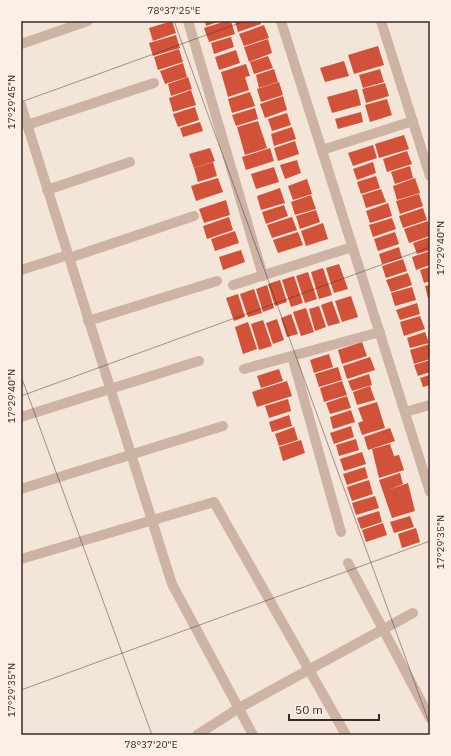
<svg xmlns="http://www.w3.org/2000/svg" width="451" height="756" font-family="'IBM Plex Sans',sans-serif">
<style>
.building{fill:#d15139}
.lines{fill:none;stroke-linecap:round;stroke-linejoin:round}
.minor{stroke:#cdb3a4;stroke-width:10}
.ticks{fill:none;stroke:#382a26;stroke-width:1;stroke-opacity:0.45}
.neatline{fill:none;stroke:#382a26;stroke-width:1.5}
.ticks-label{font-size:10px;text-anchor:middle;fill:#382a26}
</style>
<rect width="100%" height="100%" fill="#f4e5d9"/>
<g class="building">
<polygon points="172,21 176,33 153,41 149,28"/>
<polygon points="205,21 220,21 206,26"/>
<polygon points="226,21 231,21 235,34 209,42 204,28"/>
<polygon points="235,21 260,21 261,24 238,32"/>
<polygon points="264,25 269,38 244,46 239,34"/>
<polygon points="176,35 180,48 153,56 149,43"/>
<polygon points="231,37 234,47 214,54 211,43"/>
<polygon points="268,39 272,53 249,62 244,47"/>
<polygon points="378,46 384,65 354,74 348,55"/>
<polygon points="179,49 183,62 158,70 154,57"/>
<polygon points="236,50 240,63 219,70 215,57"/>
<polygon points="268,56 273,68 254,74 250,62"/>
<polygon points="344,61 349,76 325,82 320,68"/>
<polygon points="183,63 187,77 165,84 160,71"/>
<polygon points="246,64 250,76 245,77 249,90 228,97 221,72"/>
<polygon points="274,69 278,82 259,88 256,75"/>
<polygon points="380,69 384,82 363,88 359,75"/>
<polygon points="188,77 192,89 171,96 168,84"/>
<polygon points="279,82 283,95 261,102 257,89"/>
<polygon points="385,83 389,96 366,103 362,89"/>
<polygon points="357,89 361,105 332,113 327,97"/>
<polygon points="191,90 196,105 173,112 169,98"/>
<polygon points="250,92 255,106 232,113 228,99"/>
<polygon points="283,96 287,110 265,118 260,104"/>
<polygon points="387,99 392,115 370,122 365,105"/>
<polygon points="195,107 199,120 178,127 173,114"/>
<polygon points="255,108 258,119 236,126 232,115"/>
<polygon points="361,112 363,122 338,129 335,119"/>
<polygon points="287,113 291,125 272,131 268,119"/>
<polygon points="258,121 267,148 245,155 237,127"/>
<polygon points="200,122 203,131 183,137 180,128"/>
<polygon points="292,127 296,139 274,146 271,134"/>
<polygon points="404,135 409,149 379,158 375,144"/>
<polygon points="295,141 299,154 278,161 274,148"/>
<polygon points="373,145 377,158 353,166 348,153"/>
<polygon points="210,148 215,161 194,168 189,154"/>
<polygon points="270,148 274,161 246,170 242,157"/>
<polygon points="407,151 412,164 387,172 383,159"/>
<polygon points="297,160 301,173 285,179 280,165"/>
<polygon points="213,162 217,176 198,182 194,168"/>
<polygon points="373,162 376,173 357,180 353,169"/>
<polygon points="410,166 413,178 395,184 391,172"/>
<polygon points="274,167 279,182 256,189 251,174"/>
<polygon points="376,176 380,188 361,194 357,182"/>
<polygon points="218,178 223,192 196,201 191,186"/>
<polygon points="415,178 420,193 397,200 393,186"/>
<polygon points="307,179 312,194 293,200 288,186"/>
<polygon points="280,188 285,203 261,210 257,196"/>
<polygon points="381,189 386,202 366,208 362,195"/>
<polygon points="419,194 423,206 400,214 396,201"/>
<polygon points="311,195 316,209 295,215 291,202"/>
<polygon points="226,200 230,215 204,223 199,209"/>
<polygon points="388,203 392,216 370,223 366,211"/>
<polygon points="284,205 288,216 266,224 262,212"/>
<polygon points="423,208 427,220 403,228 399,216"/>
<polygon points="316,210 320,222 300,229 296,216"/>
<polygon points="229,217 233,230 207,239 203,226"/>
<polygon points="292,217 297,230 272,238 267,225"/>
<polygon points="392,218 396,229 373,237 369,225"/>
<polygon points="428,221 430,236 409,243 404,229"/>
<polygon points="323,223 328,239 306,246 301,231"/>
<polygon points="235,231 239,243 215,251 211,239"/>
<polygon points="298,232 303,245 278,253 273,240"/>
<polygon points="395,232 399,244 378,251 374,239"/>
<polygon points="430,237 430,250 417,254 413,243"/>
<polygon points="399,247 402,258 382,264 379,254"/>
<polygon points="241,250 245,262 223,270 219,257"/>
<polygon points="430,251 430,265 416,270 412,257"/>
<polygon points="403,259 407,271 386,278 382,266"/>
<polygon points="339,264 348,289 334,293 326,268"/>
<polygon points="430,267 430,281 424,283 420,270"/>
<polygon points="323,268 332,295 319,299 311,272"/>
<polygon points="308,272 317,299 305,303 296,276"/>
<polygon points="408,273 412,285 391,292 386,280"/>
<polygon points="294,276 303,303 291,307 282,280"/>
<polygon points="280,280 287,302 275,306 268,284"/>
<polygon points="267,285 274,308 263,312 256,289"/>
<polygon points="430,285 430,298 428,298 425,286"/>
<polygon points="412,287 416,300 395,306 391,293"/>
<polygon points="254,289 262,313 248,317 240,294"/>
<polygon points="238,294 245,317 234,321 226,298"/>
<polygon points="351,296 358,317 342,322 335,301"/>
<polygon points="332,301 340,323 328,326 321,305"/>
<polygon points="417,303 420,314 400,320 396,310"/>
<polygon points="319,306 326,327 315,331 309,309"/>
<polygon points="306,308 314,332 301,336 293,312"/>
<polygon points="291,314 298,334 287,337 281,318"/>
<polygon points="420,316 425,329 404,336 400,322"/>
<polygon points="277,319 284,340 273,344 266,323"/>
<polygon points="263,320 272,346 259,350 251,324"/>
<polygon points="248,322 257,349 243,354 235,327"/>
<polygon points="425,332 429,343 410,348 407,338"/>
<polygon points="362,342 367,356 342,364 338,350"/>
<polygon points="430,344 430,359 414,364 410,350"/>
<polygon points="329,354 333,367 314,373 310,360"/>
<polygon points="370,357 375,370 347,379 343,366"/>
<polygon points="430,360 430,372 418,376 414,365"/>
<polygon points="338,367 342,380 319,387 315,374"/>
<polygon points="279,369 283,381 261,388 257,376"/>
<polygon points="369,374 372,385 352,391 348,381"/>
<polygon points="430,375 430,385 423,387 420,378"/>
<polygon points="287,381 292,396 257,407 252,392"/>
<polygon points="342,381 347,395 324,402 320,388"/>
<polygon points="370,386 375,400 357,405 353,392"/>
<polygon points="347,396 351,408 330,414 326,403"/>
<polygon points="288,399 291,411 269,418 265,406"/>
<polygon points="377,402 385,428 362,435 358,423 363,421 358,408"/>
<polygon points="351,410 355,422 333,429 330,417"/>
<polygon points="289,415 292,426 272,432 269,422"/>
<polygon points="351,426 354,437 334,444 330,433"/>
<polygon points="294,427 298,440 279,446 275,434"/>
<polygon points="390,428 395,441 368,450 364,437"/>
<polygon points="356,439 359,450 339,456 336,445"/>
<polygon points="301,440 305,453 283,461 279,447"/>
<polygon points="390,444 394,456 399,455 404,470 379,478 372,449"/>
<polygon points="362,452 366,464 344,471 340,459"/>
<polygon points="365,467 368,478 347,485 343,474"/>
<polygon points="400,473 403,484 388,490 408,483 415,511 392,518 379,480"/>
<polygon points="369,480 373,494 352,501 347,487"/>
<polygon points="375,496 379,508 356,515 352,503"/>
<polygon points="379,511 382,522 361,529 357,518"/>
<polygon points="410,516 414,527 394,533 390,522"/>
<polygon points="383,523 387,535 366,542 362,530"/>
<polygon points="416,528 420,542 402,548 398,534"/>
</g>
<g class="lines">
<g class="minor">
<polyline points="188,21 263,276"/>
<polyline points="281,21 430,492"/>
<polyline points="381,21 430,176"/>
<polyline points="21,44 88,21"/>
<polyline points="21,105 172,584 253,735"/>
<polyline points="27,125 154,83"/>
<polyline points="322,150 413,121"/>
<polyline points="47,190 130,162"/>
<polyline points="69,258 194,216"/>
<polyline points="21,270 68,255"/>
<polyline points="233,285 352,247"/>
<polyline points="88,321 217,281"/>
<polyline points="292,356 341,532"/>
<polyline points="244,369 380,332"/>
<polyline points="405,412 430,405"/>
<polyline points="21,417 199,361"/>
<polyline points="21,489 223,426"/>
<polyline points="21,559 214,502 346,735"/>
<polyline points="348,563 430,718"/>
<polyline points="197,735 239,708 413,613"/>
</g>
</g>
<path class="ticks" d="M 174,21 L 430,725M 21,102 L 245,21M 21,376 L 152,735M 21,396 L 430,247M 21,690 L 430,541"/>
<rect width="451" height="756" fill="none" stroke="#fbefe6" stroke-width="44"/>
<path d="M289 714v6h90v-6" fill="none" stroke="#382a26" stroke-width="2"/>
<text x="295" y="714" font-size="12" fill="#382a26" stroke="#fbefe6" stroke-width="3" paint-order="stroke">50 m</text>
<rect x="22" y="22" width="407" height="712" class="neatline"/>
<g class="ticks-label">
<text x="174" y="14">78°37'25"E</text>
<text transform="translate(11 102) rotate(-90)" y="4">17°29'45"N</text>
<text transform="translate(440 248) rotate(-90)" y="4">17°29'40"N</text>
<text transform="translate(11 396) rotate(-90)" y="4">17°29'40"N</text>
<text transform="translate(440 542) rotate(-90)" y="4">17°29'35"N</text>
<text transform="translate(11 690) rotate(-90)" y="4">17°29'35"N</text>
<text x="151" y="748">78°37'20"E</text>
</g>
</svg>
